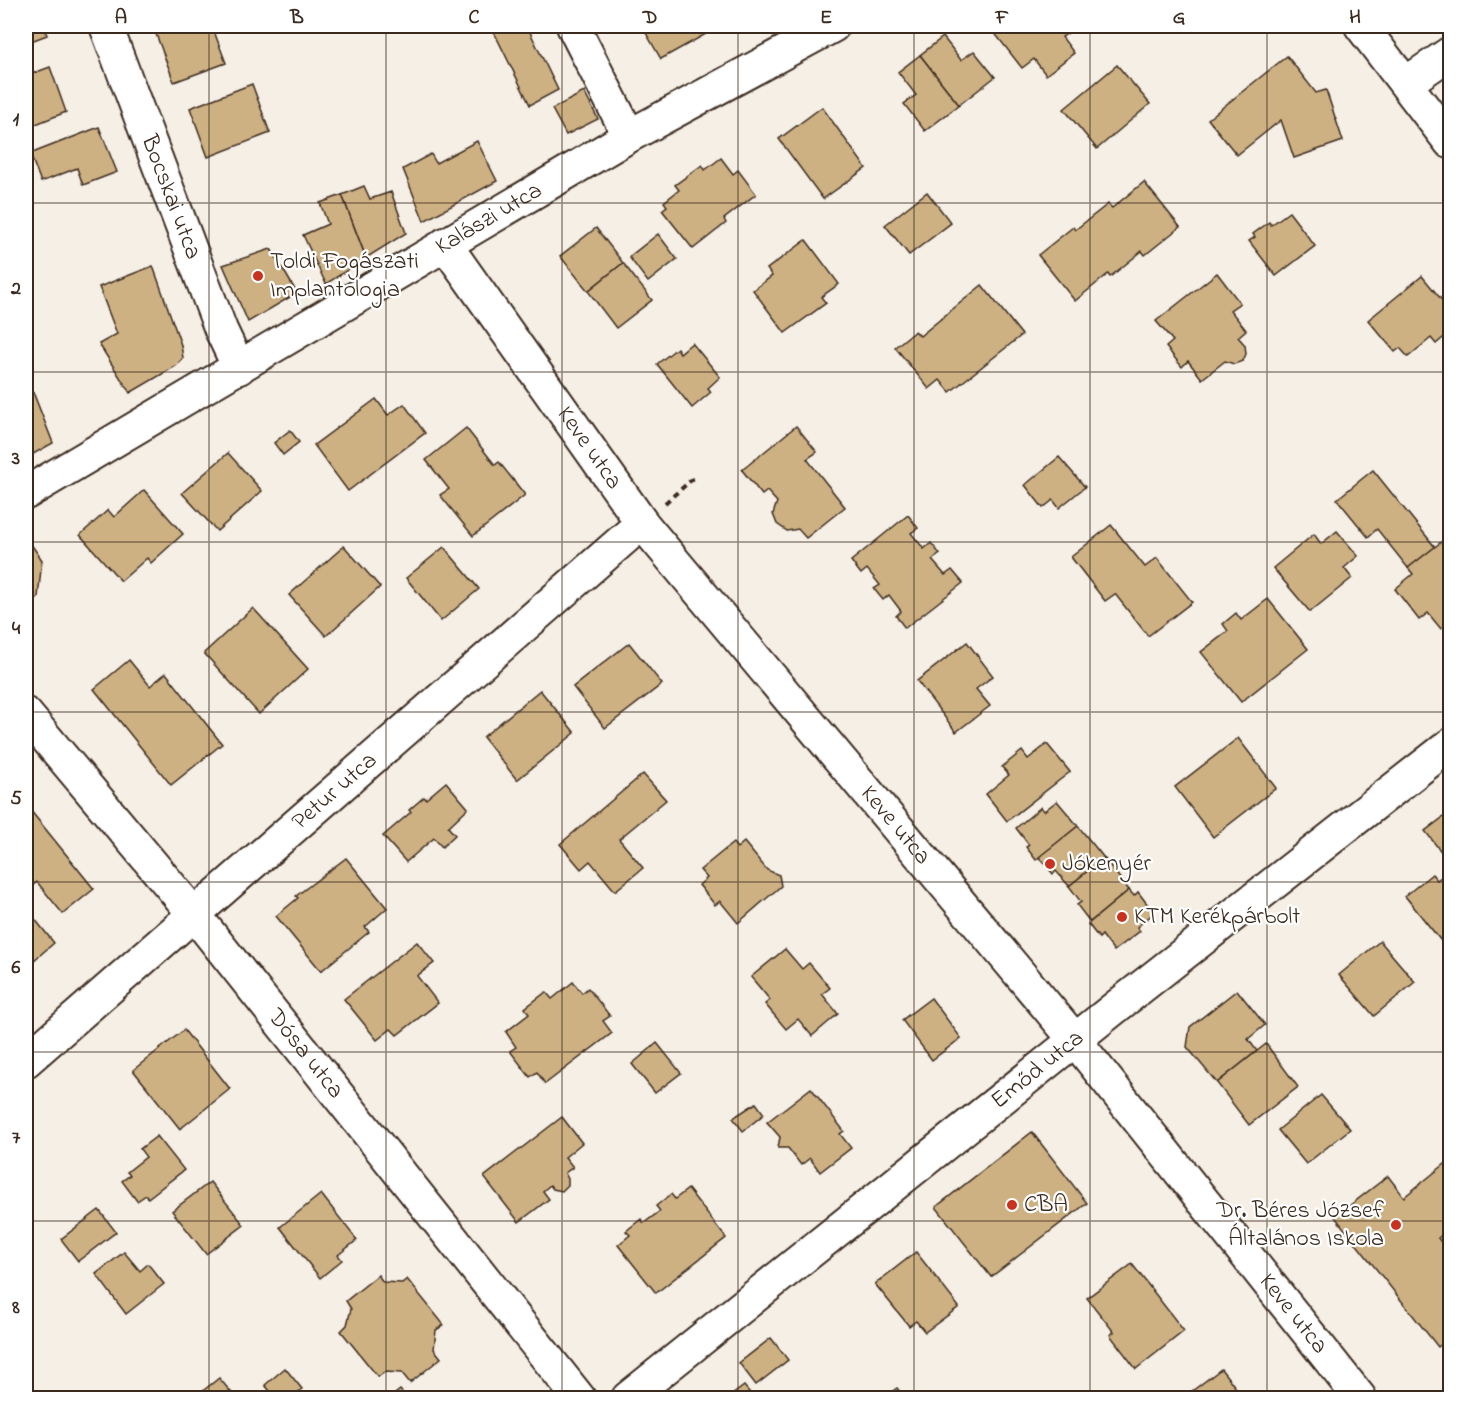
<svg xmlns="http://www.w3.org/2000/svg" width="1476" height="1424" font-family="'Indie Flower',sans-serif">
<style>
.building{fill:#ceb183;stroke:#3b2a1e;stroke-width:1.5}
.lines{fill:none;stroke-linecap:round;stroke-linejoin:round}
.minor-casing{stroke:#3b2a1e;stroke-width:36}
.path{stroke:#3b2a1e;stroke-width:4;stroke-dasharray:6 4.5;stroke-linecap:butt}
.minor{stroke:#fff;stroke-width:32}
.grid{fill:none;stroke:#3b2a1e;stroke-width:1.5;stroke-opacity:0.55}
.poi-dot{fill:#c8321e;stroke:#fff;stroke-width:2}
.labels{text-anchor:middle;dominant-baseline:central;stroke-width:4.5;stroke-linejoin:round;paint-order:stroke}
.street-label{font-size:24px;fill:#3b2a1e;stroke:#fff}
.poi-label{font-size:24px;fill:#3b2a1e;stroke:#fff;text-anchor:start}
.neatline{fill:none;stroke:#3b2a1e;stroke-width:2}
.grid-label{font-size:20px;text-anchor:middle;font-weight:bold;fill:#3b2a1e}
</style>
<rect width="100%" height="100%" fill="#f5efe6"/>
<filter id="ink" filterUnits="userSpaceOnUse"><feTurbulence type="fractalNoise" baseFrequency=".0167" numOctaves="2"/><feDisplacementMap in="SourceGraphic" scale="12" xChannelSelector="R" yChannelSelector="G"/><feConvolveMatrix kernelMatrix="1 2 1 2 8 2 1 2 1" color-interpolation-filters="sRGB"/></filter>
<g filter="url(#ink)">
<g class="building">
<polygon points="26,26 44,26 47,35 26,43"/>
<polygon points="153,26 212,26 226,63 174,82"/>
<polygon points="491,26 527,26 558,90 530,105"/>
<polygon points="642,26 702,26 706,34 661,59"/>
<polygon points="1000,26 1062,26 1068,33 1062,37 1074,53 1046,75 1034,59 1022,68 993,31"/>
<polygon points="943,37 961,60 974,51 995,77 959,105 920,55"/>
<polygon points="920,55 959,105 925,131 904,104 916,95 898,72"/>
<polygon points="1287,56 1316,93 1326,90 1343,141 1294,158 1281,120 1237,155 1208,119"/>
<polygon points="1117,65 1150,104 1097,149 1064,109"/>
<polygon points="50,67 66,112 26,128 26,76"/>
<polygon points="252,84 270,133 208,157 190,108"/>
<polygon points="584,92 598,119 566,135 552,109"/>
<polygon points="822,107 866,168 823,199 779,139"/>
<polygon points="99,127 117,172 83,185 77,168 41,182 30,154"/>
<polygon points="477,141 497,181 424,221 403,169 431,154 436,163"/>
<polygon points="721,158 733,174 738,170 756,194 724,219 726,223 693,249 662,210 667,206 664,202 679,190 675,185 702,165 705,170"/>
<polygon points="1144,182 1180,227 1145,255 1142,251 1110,277 1108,274 1075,301 1038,255 1073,227 1075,230 1108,204 1112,208"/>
<polygon points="364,186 370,199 391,192 406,233 366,258 342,195"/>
<polygon points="927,192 951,223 909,255 885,225"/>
<polygon points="342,195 366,258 326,284 303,235 328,224 320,203"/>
<polygon points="1289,212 1315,246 1276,276 1249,241 1255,237 1253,234 1269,222 1271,225"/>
<polygon points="596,228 623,263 588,291 560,256"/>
<polygon points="658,234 677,259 648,282 629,257"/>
<polygon points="806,240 839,284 821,297 826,303 785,333 753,290 772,276 767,269"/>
<polygon points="271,249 297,293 248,322 223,265"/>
<polygon points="623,263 652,300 616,328 588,291"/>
<polygon points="153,266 181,345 183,358 176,366 130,393 99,344 117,334 99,287"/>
<polygon points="1217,273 1240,303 1230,310 1246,330 1238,337 1245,345 1246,354 1243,361 1234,364 1225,361 1202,379 1188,361 1182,367 1166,347 1173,341 1156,321"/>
<polygon points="1422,276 1450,310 1450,332 1436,344 1431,338 1408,357 1400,348 1395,352 1368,320"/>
<polygon points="982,285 1022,335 950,392 940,380 929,389 895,347 915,331 920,336"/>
<polygon points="692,343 720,377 708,388 711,392 692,408 657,364 677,348 680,353"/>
<polygon points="33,392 53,443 26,458 26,395"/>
<polygon points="376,399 388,415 404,404 425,433 348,491 314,445"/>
<polygon points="796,426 817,452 807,459 845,507 806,538 798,529 787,531 777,524 773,514 777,502 767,491 762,495 742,470"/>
<polygon points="466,428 495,465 499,462 525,495 473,536 440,495 449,489 426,460"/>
<polygon points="290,430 299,442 283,455 274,443"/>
<polygon points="228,453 262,491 217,531 182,493"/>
<polygon points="1059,457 1085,487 1059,508 1053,500 1043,508 1025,485"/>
<polygon points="1373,470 1435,547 1408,568 1377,529 1368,537 1337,499"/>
<polygon points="144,490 183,534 151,563 147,558 121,581 80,535 108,510 114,517"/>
<polygon points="908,515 918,528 911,533 924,549 931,543 940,554 932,560 945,575 952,570 963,583 905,628 896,616 901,611 889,595 883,600 874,589 880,585 867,569 861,574 851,561"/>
<polygon points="1111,525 1145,567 1157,558 1192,602 1148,636 1115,594 1105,601 1071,557"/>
<polygon points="1337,531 1358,556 1344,568 1352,578 1310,612 1273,568 1314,534 1321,544"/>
<polygon points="1450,535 1450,621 1441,629 1428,613 1419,620 1395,589 1413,574 1408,568"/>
<polygon points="26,537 42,560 38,597 26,607"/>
<polygon points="344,546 380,587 326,636 289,595"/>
<polygon points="444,547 479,589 441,621 406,578"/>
<polygon points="1268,599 1308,649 1241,702 1201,652 1228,631 1223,624 1236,613 1241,620"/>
<polygon points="253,608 308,669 259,714 204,653"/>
<polygon points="967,642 993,676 976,689 990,706 956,732 917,681"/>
<polygon points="629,643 662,684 605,728 573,687"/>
<polygon points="129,660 150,686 166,673 222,744 171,785 94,689"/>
<polygon points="540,690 575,733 517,780 483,737"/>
<polygon points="1238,738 1276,788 1213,837 1175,787"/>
<polygon points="1047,744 1070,772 1007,821 986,794 1009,775 1002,767 1022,751 1028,759"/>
<polygon points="643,774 666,800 619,839 643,868 615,891 590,861 581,869 560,844"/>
<polygon points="446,782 468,808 448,827 455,835 442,847 434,838 406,862 383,836 411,812 409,810 424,797 426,799"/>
<polygon points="1057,801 1078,826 1036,860 1026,847 1029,845 1016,828 1041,807 1044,811"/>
<polygon points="26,805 94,889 63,914 37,882 26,891"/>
<polygon points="1450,812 1450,863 1425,831"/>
<polygon points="1078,826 1104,858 1069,886 1056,871 1053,874 1039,857"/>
<polygon points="744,842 767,870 779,875 781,886 738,923 720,901 715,905 699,885 707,878 700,870 733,843 737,848"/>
<polygon points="346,858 387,908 365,927 369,932 321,971 276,916 298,898 296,896"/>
<polygon points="1104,858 1129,890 1090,922 1077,905 1081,902 1069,886"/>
<polygon points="1450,870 1450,952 1405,896 1432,874 1437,880"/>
<polygon points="1129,890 1134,896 1138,892 1154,913 1137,927 1140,931 1114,951 1102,935 1099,938 1088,924"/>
<polygon points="26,908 54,943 26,967"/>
<polygon points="1380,941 1415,982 1374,1016 1339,975"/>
<polygon points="417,942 434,963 417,976 438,1003 397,1035 391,1029 377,1040 344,999"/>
<polygon points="785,949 802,969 809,963 830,988 822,994 838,1014 812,1036 798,1019 786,1029 765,1004 770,1000 751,977"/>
<polygon points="573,982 582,993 588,988 610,1016 603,1021 612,1033 545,1084 537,1072 530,1077 510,1051 516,1047 506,1032 529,1014 525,1008 546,992 552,999"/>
<polygon points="1237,990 1265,1025 1248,1039 1257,1051 1217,1083 1187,1047 1190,1027"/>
<polygon points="931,998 961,1038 932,1060 902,1020"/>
<polygon points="184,1030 230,1089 180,1129 133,1070"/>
<polygon points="657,1043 681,1073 655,1093 632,1064"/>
<polygon points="1266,1044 1298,1087 1249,1125 1217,1083"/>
<polygon points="811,1088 844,1131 840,1134 851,1148 820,1172 810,1158 801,1165 788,1148 778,1148 780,1137 767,1122"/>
<polygon points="1321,1095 1350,1129 1306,1164 1278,1130"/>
<polygon points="756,1103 764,1114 743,1131 733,1118"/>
<polygon points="562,1117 582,1143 565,1157 573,1167 565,1173 568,1179 568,1185 562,1191 553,1189 550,1185 543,1191 549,1199 519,1222 484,1177"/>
<polygon points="1032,1132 1087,1203 991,1277 936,1207"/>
<polygon points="157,1136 184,1170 148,1198 146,1195 137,1201 122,1181 130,1175 127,1172 146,1157 140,1149"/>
<polygon points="1450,1160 1450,1228 1438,1238 1450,1254 1450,1337 1438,1347 1335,1217 1388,1176 1404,1197"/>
<polygon points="210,1182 244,1225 206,1254 172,1211"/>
<polygon points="688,1189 726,1238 656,1293 618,1245 630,1235 626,1231 641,1219 644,1223 660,1211 656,1206 671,1194 675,1199"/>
<polygon points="321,1194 357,1240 338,1255 342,1260 320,1278 280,1227"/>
<polygon points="99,1210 116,1232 78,1261 61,1239"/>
<polygon points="124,1252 140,1271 148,1264 164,1284 126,1314 96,1274"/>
<polygon points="916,1252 959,1307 925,1332 916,1321 909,1326 875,1284"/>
<polygon points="1132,1264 1184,1331 1136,1369 1110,1335 1114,1332 1087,1298"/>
<polygon points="378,1275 383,1282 402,1283 407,1279 444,1325 436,1330 434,1349 441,1358 410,1383 402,1373 385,1372 378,1377 341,1331 347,1325 351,1309 346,1301"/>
<polygon points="771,1338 788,1360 756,1385 739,1363"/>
<polygon points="285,1368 302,1389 292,1398 276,1398 265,1385"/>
<polygon points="1221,1369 1244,1398 1183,1398"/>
<polygon points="219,1378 236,1398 194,1398"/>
<polygon points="744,1386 754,1398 728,1398"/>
<polygon points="897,1388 905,1398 883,1398"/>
<polygon points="400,1390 407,1398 392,1398 391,1397"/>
</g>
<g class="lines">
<g class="minor-casing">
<g id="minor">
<path id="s1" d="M 106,26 L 221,330 L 239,368"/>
<polyline points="573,26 629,136"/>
<polyline points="1361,26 1450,142"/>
<polyline points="1406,83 1450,53"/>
<path id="s2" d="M 445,244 L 642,523 L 1075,1040 L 1360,1398"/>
<path id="s3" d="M 26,493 L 629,136 L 833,26"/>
<path id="s4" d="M 26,714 L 194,914 L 579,1398"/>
<path id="s5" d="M 26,1061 L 642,523"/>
<path id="s6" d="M 628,1398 L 1116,1007 L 1450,745"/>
</g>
</g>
<polyline class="path" points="665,503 696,476"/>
<use href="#minor" class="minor"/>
</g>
</g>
<path class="grid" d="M 209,26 L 209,1398M 386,26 L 386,1398M 562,26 L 562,1398M 738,26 L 738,1398M 914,26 L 914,1398M 1090,26 L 1090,1398M 1267,26 L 1267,1398M 26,203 L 1450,203M 26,372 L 1450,372M 26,542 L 1450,542M 26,712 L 1450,712M 26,882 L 1450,882M 26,1052 L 1450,1052M 26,1221 L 1450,1221"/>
<g class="poi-dot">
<circle cx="258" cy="276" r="6"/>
<circle cx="1050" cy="864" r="6"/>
<circle cx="1122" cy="917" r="6"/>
<circle cx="1012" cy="1205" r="6"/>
<circle cx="1396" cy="1225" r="6"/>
</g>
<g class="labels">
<g class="street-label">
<text stroke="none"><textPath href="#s1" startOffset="183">Bocskai utca</textPath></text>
<text stroke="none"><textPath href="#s3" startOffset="538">Kalászi utca</textPath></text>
<text stroke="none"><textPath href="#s2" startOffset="250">Keve utca</textPath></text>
<text stroke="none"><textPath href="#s5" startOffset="410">Petur utca</textPath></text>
<text stroke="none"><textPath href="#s2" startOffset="736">Keve utca</textPath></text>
<text stroke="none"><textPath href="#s4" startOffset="440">Dósa utca</textPath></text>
<text stroke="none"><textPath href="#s6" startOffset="525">Emőd utca</textPath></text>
<text stroke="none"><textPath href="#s2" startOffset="1366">Keve utca</textPath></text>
</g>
<g class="poi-label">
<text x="270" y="262">Toldi Fogászati<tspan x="270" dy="28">Implantologia</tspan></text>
<text x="1062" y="864">Jókenyér</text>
<text x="1134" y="917">KTM Kerékpárbolt</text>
<text x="1024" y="1205">CBA</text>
<text x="1384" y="1211" text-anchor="end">Dr. Béres József<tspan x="1384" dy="28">Általános Iskola</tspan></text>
</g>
</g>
<rect width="1476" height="1424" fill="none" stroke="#fff" stroke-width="66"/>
<rect x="33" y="33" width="1410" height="1358" class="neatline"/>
<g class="grid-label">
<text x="121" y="23">A</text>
<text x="297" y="23">B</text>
<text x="474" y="23">C</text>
<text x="650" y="23">D</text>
<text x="826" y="23">E</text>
<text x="1002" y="23">F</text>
<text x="1179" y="23">G</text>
<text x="1355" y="23">H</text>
<text x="16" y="125">1</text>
<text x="16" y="294">2</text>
<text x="16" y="464">3</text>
<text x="16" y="634">4</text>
<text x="16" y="804">5</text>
<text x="16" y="973">6</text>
<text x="16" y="1143">7</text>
<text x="16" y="1313">8</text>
</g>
</svg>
